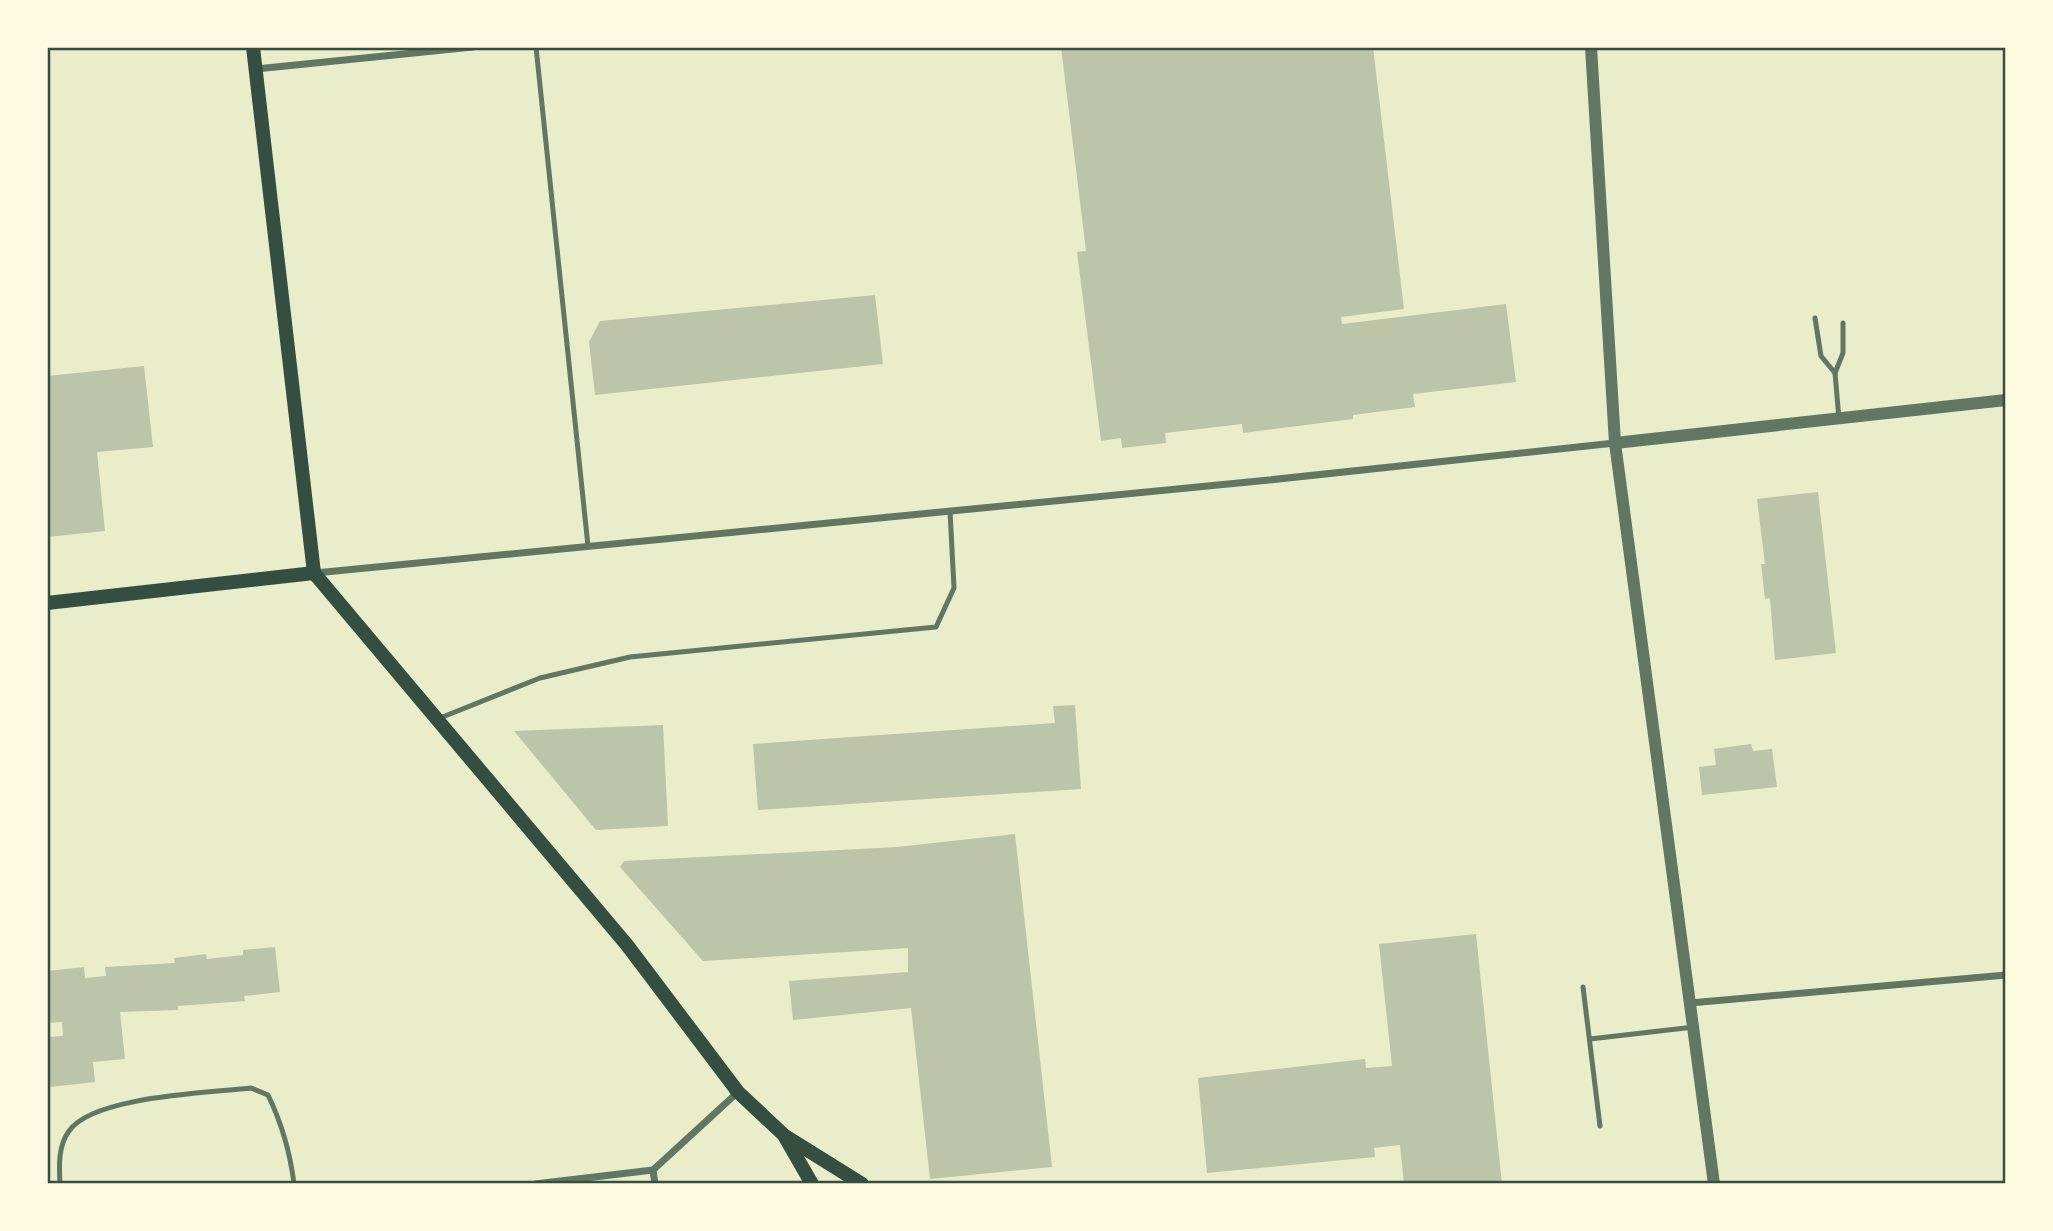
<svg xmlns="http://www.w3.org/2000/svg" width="2053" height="1231" font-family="'Nunito Sans',sans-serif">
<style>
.building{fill:#bcc5a7}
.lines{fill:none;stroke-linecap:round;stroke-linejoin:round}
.service{stroke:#617663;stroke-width:5}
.minor{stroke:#617663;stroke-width:7}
.tertiary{stroke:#617663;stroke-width:12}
.secondary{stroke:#344e41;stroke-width:14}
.neatline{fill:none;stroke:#344e41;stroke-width:2.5}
</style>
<rect width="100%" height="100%" fill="#e9edc9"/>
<g class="building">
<polygon points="1061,47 1373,47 1404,309 1341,317 1342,324 1506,304 1516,382 1413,394 1415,407 1353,415 1353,419 1243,433 1242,424 1165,433 1166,443 1122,448 1121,438 1101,441 1077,252 1086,251"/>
<polygon points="875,295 883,364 595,395 589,342 600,321"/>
<polygon points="144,366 153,447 97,452 105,531 47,537 47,376"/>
<polygon points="1818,492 1836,653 1775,660 1770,598 1765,599 1761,564 1765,564 1757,499"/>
<polygon points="1075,705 1081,789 758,810 753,744 1055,723 1053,706"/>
<polygon points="663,725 668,826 596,830 514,731"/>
<polygon points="1751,744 1753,751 1772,749 1777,787 1702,795 1699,767 1716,765 1714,749"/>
<polygon points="1015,834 1052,1167 930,1179 911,1008 793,1020 789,981 908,972 908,948 703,961 620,867 624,861 897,847"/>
<polygon points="1476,934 1502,1184 1404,1184 1400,1145 1374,1148 1375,1157 1207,1173 1198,1078 1365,1059 1366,1068 1392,1066 1379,944"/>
<polygon points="275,947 280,992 244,996 245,1001 178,1006 178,1010 120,1012 125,1059 93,1062 95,1082 50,1087 47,1037 63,1036 62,1022 47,1023 47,971 84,967 85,978 106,976 105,967 175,963 174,958 206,954 207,959 243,955 243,950"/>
</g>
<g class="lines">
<g class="service">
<polyline points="536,47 588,546"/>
<polyline points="1815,318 1821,356 1835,373"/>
<polyline points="1839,419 1835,373 1843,353 1843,323"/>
<polyline points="440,718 540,678 630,657 936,627 954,588 950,511"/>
<polyline points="1583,987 1600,1126"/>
<polyline points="1590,1039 1694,1027"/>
<path d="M 60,1184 C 59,1166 58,1146 69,1131 C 93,1096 209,1093 251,1088 L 268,1095 C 282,1124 290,1151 294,1184"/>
</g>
<g class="minor">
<polyline points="256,69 473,47"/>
<polyline points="315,573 1269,480 1615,443"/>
<polyline points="1690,1003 2006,975"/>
<polyline points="653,1170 655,1184"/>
<polyline points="535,1184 653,1170 738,1092"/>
</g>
<g class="tertiary">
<polyline points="1591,47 1615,443 1714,1184"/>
<polyline points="1615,443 2006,400"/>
</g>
<g class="secondary">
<polyline points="253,47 314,573"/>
<polyline points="314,573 627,945 738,1092 785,1136 862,1184"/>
<polyline points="47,603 314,573"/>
<polyline points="785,1137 812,1184"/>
</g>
</g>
<rect width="2053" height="1231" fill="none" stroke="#fefae0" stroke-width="98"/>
<rect x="49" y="49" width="1955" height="1133" class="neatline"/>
</svg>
